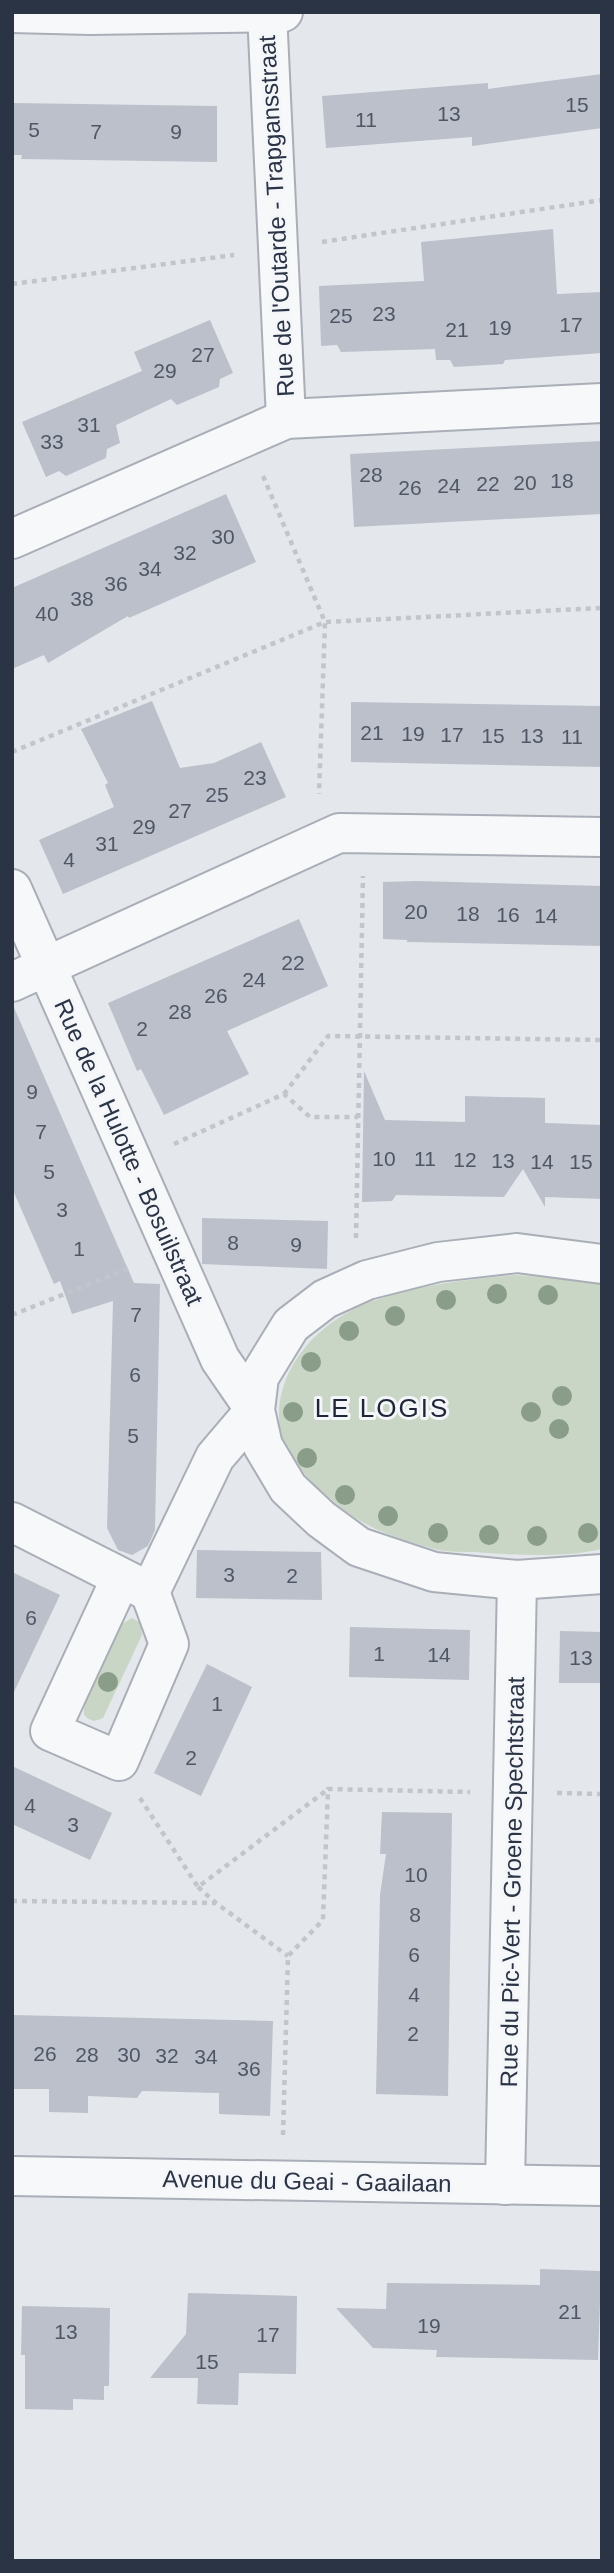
<svg xmlns="http://www.w3.org/2000/svg" width="614" height="2573" font-family="Arial,sans-serif">
<style>
.green{fill:#c9d6c5}
.building{fill:#bbc0ca}
.lines{fill:none;stroke-linecap:round;stroke-linejoin:round}
.street-casing{stroke:#a9aeb7;stroke-width:42}
.path{stroke:#c2c5cb;stroke-width:4.5;stroke-dasharray:5 5;stroke-linecap:butt}
.street{stroke:#f7f8fa;stroke-width:38}
.tree{fill:#899d89}
.labels{text-anchor:middle;dominant-baseline:central;stroke-width:6;stroke-linejoin:round;paint-order:stroke}
.number-label{font-size:21px;fill:#4f5766}
.street-label{font-size:24px;fill:#2b3445;stroke:#f4f6f9}
.neighbourhood-label{font-size:26px;letter-spacing:2px;fill:#1d2536;stroke:#f4f6f9}
</style>
<rect width="100%" height="100%" fill="#e4e7ec"/>
<g class="green">
<path d="M 515,1275 L 586,1280 L 602,1285 L 602,1549 C 563,1558 514,1555 475,1552 C 463,1552 450,1552 438,1550 C 420,1545 384,1534 368,1525 C 353,1518 338,1505 325,1494 C 310,1481 289,1460 283,1441 C 268,1393 297,1345 337,1319 C 383,1288 461,1280 515,1275 Z"/>
<path d="M 132,1618 L 141,1623 L 142,1635 L 103,1718 C 94,1722 91,1722 84,1715 L 84,1704 L 122,1624 Z"/>
</g>
<g class="building">
<polygon points="602,74 602,128 472,146 472,137 326,148 322,96 488,83 488,89"/>
<polygon points="12,103 217,106 217,162 21,159 22,155 12,155"/>
<polygon points="553,229 557,294 602,292 602,353 505,360 503,364 454,367 450,360 436,360 435,349 341,352 337,345 321,346 319,286 424,281 421,242"/>
<polygon points="210,320 233,373 220,379 219,387 177,405 171,399 116,425 120,443 107,449 106,458 66,476 59,471 46,477 22,422 142,371 134,352"/>
<polygon points="602,441 602,514 354,527 350,454"/>
<polygon points="226,494 256,562 129,618 128,616 48,663 44,655 12,669 12,588"/>
<polygon points="152,701 180,768 214,763 261,742 286,797 63,894 39,840 114,807 105,785 108,783 81,729"/>
<polygon points="351,702 602,706 602,767 351,762"/>
<polygon points="417,881 602,886 602,946 407,942 407,940 383,939 383,882"/>
<polygon points="299,919 328,986 227,1031 249,1074 164,1115 141,1069 137,1071 108,1003"/>
<polygon points="12,1003 134,1283 160,1284 155,1530 148,1546 132,1555 118,1550 107,1528 113,1301 72,1314 60,1281 54,1284 12,1188"/>
<polygon points="364,1071 385,1120 465,1122 465,1096 545,1098 545,1123 602,1125 602,1199 545,1197 545,1207 523,1169 504,1197 396,1195 392,1201 362,1202"/>
<polygon points="202,1218 328,1221 327,1269 202,1264"/>
<polygon points="197,1550 321,1552 322,1600 196,1598"/>
<polygon points="12,1572 60,1595 12,1696"/>
<polygon points="350,1627 470,1630 469,1680 349,1677"/>
<polygon points="560,1631 602,1632 602,1683 559,1683"/>
<polygon points="207,1664 252,1687 201,1796 154,1773"/>
<polygon points="12,1766 112,1813 90,1860 12,1824"/>
<polygon points="382,1812 452,1813 448,2096 376,2094 380,1895 386,1854 380,1854"/>
<polygon points="12,2015 273,2021 270,2116 219,2114 219,2093 142,2091 137,2098 88,2096 88,2113 49,2112 49,2089 12,2089"/>
<polygon points="540,2269 601,2271 598,2360 436,2357 437,2350 373,2348 336,2308 386,2309 387,2283 540,2285"/>
<polygon points="188,2293 297,2296 296,2374 239,2373 238,2405 197,2404 198,2378 150,2378 186,2334"/>
<polygon points="22,2306 110,2308 109,2386 104,2386 104,2400 73,2399 73,2410 25,2409 25,2355 21,2355"/>
</g>
<g class="lines">
<g class="street-casing">
<g id="street">
<polyline points="267,12 286,419"/>
<polyline points="12,13 90,15 283,12"/>
<polyline points="12,539 286,419 602,403"/>
<polyline points="12,889 220,1359 255,1410"/>
<polyline points="12,982 339,833 602,837"/>
<polyline points="602,1264 517,1253 438,1262 367,1280 325,1299 291,1325 259,1377 255,1410 263,1446 288,1488 321,1519 359,1547 434,1572 517,1580 602,1574"/>
<polyline points="12,1522 150,1592 215,1457 255,1410"/>
<polyline points="121,1578 50,1731 119,1761 169,1644 150,1592"/>
<polyline points="12,2176 602,2186"/>
<polyline points="505,2185 517,1580"/>
</g>
</g>
<g class="path">
<polyline points="322,242 602,200"/>
<polyline points="12,284 234,255"/>
<polyline points="263,476 325,622 319,794"/>
<polyline points="12,752 325,622 602,608"/>
<polyline points="284,1094 328,1036 602,1040"/>
<polyline points="174,1144 284,1094 310,1117 358,1117"/>
<polyline points="356,1238 363,876"/>
<polyline points="12,1315 130,1268"/>
<polyline points="557,1793 602,1794"/>
<polyline points="140,1798 198,1887 327,1790"/>
<polyline points="198,1887 216,1903 288,1956"/>
<polyline points="12,1901 216,1903"/>
<polyline points="283,2135 288,1956 323,1920 328,1789 470,1792"/>
</g>
<use href="#street" class="street"/>
</g>
<g class="tree">
<circle cx="497" cy="1294" r="10"/>
<circle cx="548" cy="1295" r="10"/>
<circle cx="446" cy="1300" r="10"/>
<circle cx="395" cy="1316" r="10"/>
<circle cx="349" cy="1331" r="10"/>
<circle cx="311" cy="1362" r="10"/>
<circle cx="562" cy="1396" r="10"/>
<circle cx="293" cy="1412" r="10"/>
<circle cx="531" cy="1412" r="10"/>
<circle cx="559" cy="1429" r="10"/>
<circle cx="307" cy="1458" r="10"/>
<circle cx="345" cy="1495" r="10"/>
<circle cx="388" cy="1516" r="10"/>
<circle cx="438" cy="1533" r="10"/>
<circle cx="588" cy="1533" r="10"/>
<circle cx="489" cy="1535" r="10"/>
<circle cx="537" cy="1536" r="10"/>
<circle cx="108" cy="1682" r="10"/>
</g>
<g class="labels">
<g class="number-label">
<text x="577" y="104">15</text>
<text x="449" y="113">13</text>
<text x="366" y="119">11</text>
<text x="34" y="129">5</text>
<text x="96" y="131">7</text>
<text x="176" y="131">9</text>
<text x="384" y="313">23</text>
<text x="341" y="315">25</text>
<text x="571" y="324">17</text>
<text x="500" y="327">19</text>
<text x="457" y="329">21</text>
<text x="203" y="354">27</text>
<text x="165" y="370">29</text>
<text x="89" y="424">31</text>
<text x="52" y="441">33</text>
<text x="371" y="474">28</text>
<text x="562" y="480">18</text>
<text x="525" y="482">20</text>
<text x="488" y="483">22</text>
<text x="449" y="485">24</text>
<text x="410" y="487">26</text>
<text x="223" y="536">30</text>
<text x="185" y="552">32</text>
<text x="150" y="568">34</text>
<text x="116" y="583">36</text>
<text x="82" y="598">38</text>
<text x="47" y="613">40</text>
<text x="372" y="732">21</text>
<text x="413" y="733">19</text>
<text x="452" y="734">17</text>
<text x="493" y="735">15</text>
<text x="532" y="735">13</text>
<text x="572" y="736">11</text>
<text x="255" y="777">23</text>
<text x="217" y="794">25</text>
<text x="180" y="810">27</text>
<text x="144" y="826">29</text>
<text x="107" y="843">31</text>
<text x="69" y="859">4</text>
<text x="416" y="911">20</text>
<text x="468" y="913">18</text>
<text x="508" y="914">16</text>
<text x="546" y="915">14</text>
<text x="293" y="962">22</text>
<text x="254" y="979">24</text>
<text x="216" y="995">26</text>
<text x="180" y="1011">28</text>
<text x="142" y="1028">2</text>
<text x="32" y="1091">9</text>
<text x="41" y="1131">7</text>
<text x="384" y="1158">10</text>
<text x="425" y="1158">11</text>
<text x="465" y="1159">12</text>
<text x="503" y="1160">13</text>
<text x="542" y="1161">14</text>
<text x="581" y="1161">15</text>
<text x="49" y="1171">5</text>
<text x="62" y="1209">3</text>
<text x="233" y="1242">8</text>
<text x="296" y="1244">9</text>
<text x="79" y="1248">1</text>
<text x="136" y="1314">7</text>
<text x="135" y="1374">6</text>
<text x="133" y="1435">5</text>
<text x="229" y="1574">3</text>
<text x="292" y="1575">2</text>
<text x="31" y="1617">6</text>
<text x="379" y="1653">1</text>
<text x="439" y="1654">14</text>
<text x="581" y="1657">13</text>
<text x="217" y="1703">1</text>
<text x="191" y="1757">2</text>
<text x="30" y="1805">4</text>
<text x="73" y="1824">3</text>
<text x="416" y="1874">10</text>
<text x="415" y="1914">8</text>
<text x="414" y="1954">6</text>
<text x="414" y="1994">4</text>
<text x="413" y="2033">2</text>
<text x="45" y="2053">26</text>
<text x="87" y="2054">28</text>
<text x="129" y="2054">30</text>
<text x="167" y="2055">32</text>
<text x="206" y="2056">34</text>
<text x="249" y="2068">36</text>
<text x="570" y="2311">21</text>
<text x="429" y="2325">19</text>
<text x="66" y="2331">13</text>
<text x="268" y="2334">17</text>
<text x="207" y="2361">15</text>
</g>
<g class="street-label">
<text transform="translate(276 216) rotate(-93)">Rue de l'Outarde - Trapgansstraat</text>
<text transform="translate(129 1152) rotate(66)">Rue de la Hulotte - Bosuilstraat</text>
<text transform="translate(512 1882) rotate(-89)">Rue du Pic-Vert - Groene Spechtstraat</text>
<text transform="translate(307 2181) rotate(1)">Avenue du Geai - Gaailaan</text>
</g>
<g class="neighbourhood-label">
<text x="382" y="1408">LE LOGIS</text>
</g>
</g>
<rect width="614" height="2573" fill="none" stroke="#2b3445" stroke-width="28"/>
</svg>
